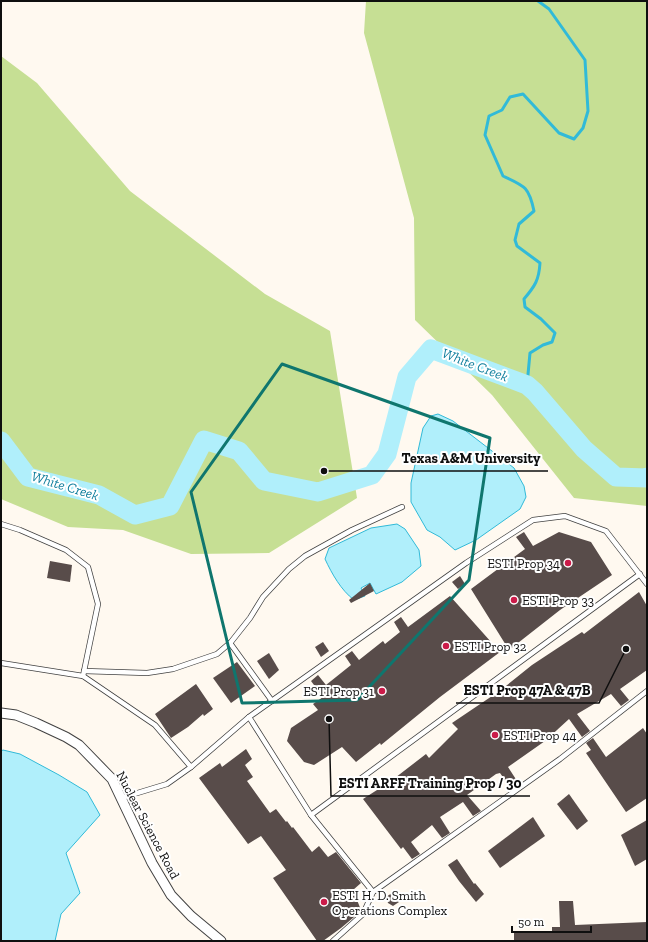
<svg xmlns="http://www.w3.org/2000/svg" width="648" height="942" font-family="'Zilla Slab',serif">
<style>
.forest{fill:#c6df94}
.water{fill:#b0effb;stroke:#31bad8}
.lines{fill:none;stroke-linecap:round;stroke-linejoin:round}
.stream{stroke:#31bad8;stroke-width:3}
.river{stroke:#b0effb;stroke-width:19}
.building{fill:#584c4a}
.service-casing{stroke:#424242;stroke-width:6}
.minor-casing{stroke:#424242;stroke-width:11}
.service{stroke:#fff;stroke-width:4.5}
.minor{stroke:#fff;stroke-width:9}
.marked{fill:none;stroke:#0f766e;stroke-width:3;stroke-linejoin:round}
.poi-dot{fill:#cb1b49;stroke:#fff;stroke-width:1.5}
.labels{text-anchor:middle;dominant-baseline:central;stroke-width:4;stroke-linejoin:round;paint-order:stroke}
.poi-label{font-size:13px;fill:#0f0f0f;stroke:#fff;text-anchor:start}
.street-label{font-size:13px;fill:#0f0f0f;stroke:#fff}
.water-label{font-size:14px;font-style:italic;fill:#0d7d9c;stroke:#fff}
.leader{fill:none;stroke:#0f0f0f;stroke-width:1.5}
.callout-dot{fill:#0f0f0f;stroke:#fff;stroke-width:1.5}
.callout-label{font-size:14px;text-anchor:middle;font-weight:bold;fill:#0f0f0f;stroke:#fff;stroke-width:4;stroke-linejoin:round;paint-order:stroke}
</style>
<rect width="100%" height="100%" fill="#fff9f0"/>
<g class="forest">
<polygon points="366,1 647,1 647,506 574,498 492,395 415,320 414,218 364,33"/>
<polygon points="1,56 37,83 130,191 265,294 330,331 357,498 269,553 191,554 123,530 68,527 1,499"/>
</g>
<g class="water">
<polygon points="438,414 453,421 514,468 524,486 526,497 520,509 476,540 455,550 440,537 427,530 411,502 411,483 423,428 431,416"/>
<path d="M 397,524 L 405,529 L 419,550 L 421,566 L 402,582 L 376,594 L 370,583 L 361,588 L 365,596 L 354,600 C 341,590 332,574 325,559 L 329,548 L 371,528 Z"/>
<polygon points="3,750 20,754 59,775 87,792 100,815 66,853 80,893 61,914 55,941 1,941 1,751"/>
</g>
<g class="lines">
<path class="stream" d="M 527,385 L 530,353 L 543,345 L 552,342 L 555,333 L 541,319 L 525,307 L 524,299 C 535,286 539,280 540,263 L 517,246 L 515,240 L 519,224 L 534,211 C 529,187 525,186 503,176 L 485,135 L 489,116 L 502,110 L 510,97 L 523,94 L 559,133 L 574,139 L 583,128 L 588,111 L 585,60 L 549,9 L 538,1"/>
<polyline class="river" points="1,441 28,477 99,495 135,515 170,506 204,440 239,451 264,481 318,492 372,475 387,454 407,377 431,349 527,385 535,392 584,449 616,477 647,478 647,477"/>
</g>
<g class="building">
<polygon points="524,532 533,546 559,532 591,542 612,575 560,610 509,650 471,589 525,549 516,537"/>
<polygon points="50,561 72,565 70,582 47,578"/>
<polygon points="460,576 465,584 458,589 452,582"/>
<polygon points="370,583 374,591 351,603 349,600"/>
<polygon points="639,592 647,606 647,670 620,689 629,700 621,706 611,694 577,714 590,731 582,737 569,719 545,741 508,767 519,784 511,789 500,773 496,774 467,795 481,811 473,816 463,802 440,817 450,833 442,838 432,825 411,842 420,854 412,859 403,847 401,849 363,799 391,781 426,754 429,758 458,729 452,723 501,690 532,665 582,632 584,634"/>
<polygon points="450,596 500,652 440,697 381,745 380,743 356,762 342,747 314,765 304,762 287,741 291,728 318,710 313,704 323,697 311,681 318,675 326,685 351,665 345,656 352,651 359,660 383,641 385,644 400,632 394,622 401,617 408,627"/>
<polygon points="323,642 329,651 321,657 315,647"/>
<polygon points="269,653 279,670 269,679 257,661"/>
<polygon points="237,662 255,686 231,703 213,678"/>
<polygon points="196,684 213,709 204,716 203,714 188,727 171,738 155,714"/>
<polygon points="643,728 647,734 647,798 626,812 586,753 591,750 586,743 593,738 606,757"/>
<polygon points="246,749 252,759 245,765 253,777 247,781 270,813 276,809 286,822 287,821 292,828 293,827 312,852 319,846 328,857 336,852 361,883 353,890 361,910 360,912 341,928 323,941 317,941 273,878 286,870 261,836 248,844 199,778 220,763 222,767"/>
<polygon points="569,794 588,821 577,830 557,804"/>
<polygon points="533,817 545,836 500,868 488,851"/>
<polygon points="647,820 647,859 635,866 621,835"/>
<polygon points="457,859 474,884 475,883 484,894 476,902 459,881 448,865"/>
<polygon points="392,893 398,896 399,902 393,906 388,903 386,897"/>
<polygon points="559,901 573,901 575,925 647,922 647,941 514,941 514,933 552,933 552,927 560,927"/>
</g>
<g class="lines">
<g class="service-casing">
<g id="service">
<polyline points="1,524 20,530 66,550 88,567 98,604 83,676 1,663"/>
<polyline points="230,643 272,701"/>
<polyline points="84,671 147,673 173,669 217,654 231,642 250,618 263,597 289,569 305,556 352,530 402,507"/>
<polyline points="83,676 155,725 191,767"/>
<polyline points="249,717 311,815 373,892"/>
<polyline points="121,798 167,784 191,767 249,717 466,563 533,520 565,516 606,531 647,584"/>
<polyline points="311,815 640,574"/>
<polyline points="333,941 363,914 373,892 560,759 647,691"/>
</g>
</g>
<g class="minor-casing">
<polyline id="minor" points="1,713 16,715 36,723 66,737 79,745 112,779 152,863 171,895 191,916 221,941"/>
</g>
<use href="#service" class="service"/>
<use href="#minor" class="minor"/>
</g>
<path class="marked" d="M 282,364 L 490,438 L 469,580 L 357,700 L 242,703 L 191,492 Z"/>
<g class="poi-dot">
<circle cx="568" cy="563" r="4"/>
<circle cx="514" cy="600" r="4"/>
<circle cx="446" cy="646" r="4"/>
<circle cx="382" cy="691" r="4"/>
<circle cx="495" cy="735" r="4"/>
<circle cx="324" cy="902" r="4"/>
</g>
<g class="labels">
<g class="poi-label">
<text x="560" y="563" text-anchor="end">ESTI Prop 34</text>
<text x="522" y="600">ESTI Prop 33</text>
<text x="454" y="646">ESTI Prop 32</text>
<text x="374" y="691" text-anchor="end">ESTI Prop 31</text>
<text x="503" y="735">ESTI Prop 44</text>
<text x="332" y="895">ESTI H. D. Smith<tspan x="332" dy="15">Operations Complex</tspan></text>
</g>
<g class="street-label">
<text transform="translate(148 825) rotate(62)">Nuclear Science Road</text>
</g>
<g class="water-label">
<text transform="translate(475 365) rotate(21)">White Creek</text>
<text transform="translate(65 486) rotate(17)">White Creek</text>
</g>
</g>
<path class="leader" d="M324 471L393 471H548M626 649L599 703H456M329 719L331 796H530"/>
<g class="callout-dot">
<circle cx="324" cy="471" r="4"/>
<circle cx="626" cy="649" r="4"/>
<circle cx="329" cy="719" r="4"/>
</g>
<g class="callout-label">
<text x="471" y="463">Texas A&amp;M University</text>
<text x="527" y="695">ESTI Prop 47A &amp; 47B</text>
<text x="430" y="788">ESTI ARFF Training Prop / 30</text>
</g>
<rect width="648" height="942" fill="none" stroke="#0f0f0f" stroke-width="4"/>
<path d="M512 926v6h79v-6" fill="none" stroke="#0f0f0f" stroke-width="2"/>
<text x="518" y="926" font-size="12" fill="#0f0f0f" stroke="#ffffff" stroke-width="3" paint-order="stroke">50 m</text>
</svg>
